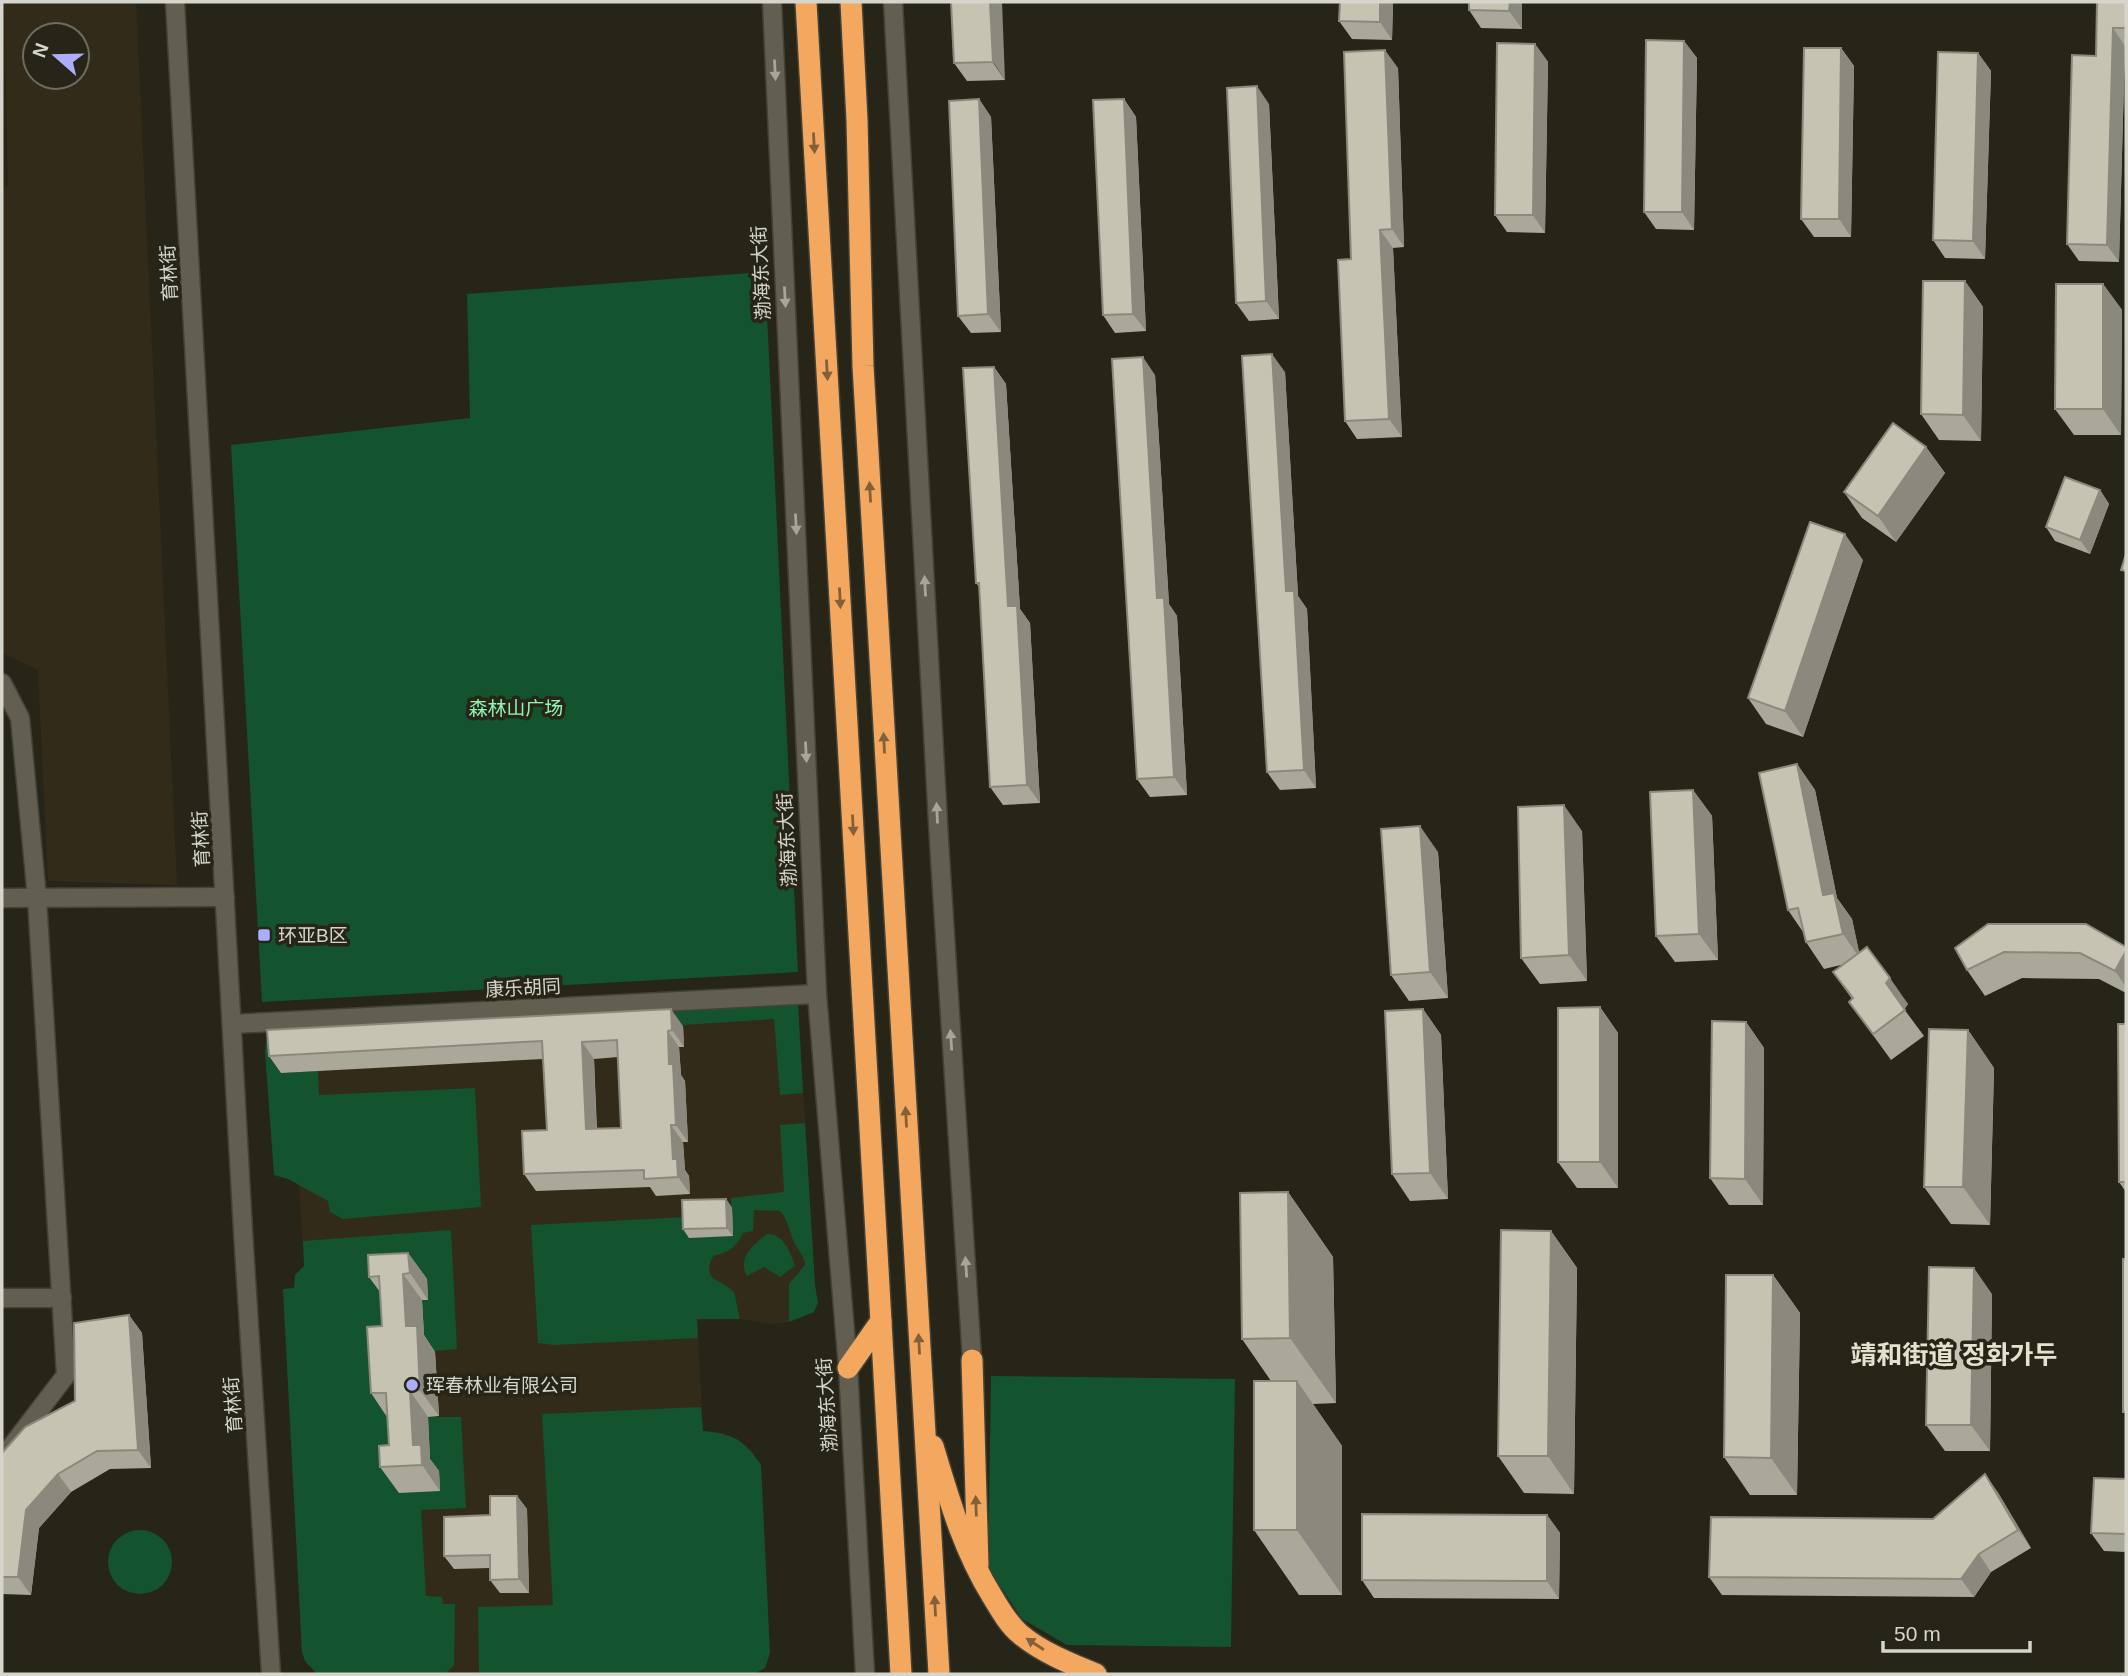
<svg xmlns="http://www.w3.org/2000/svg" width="2128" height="1676" font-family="Arial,'Noto Sans SC','Noto Sans KR',sans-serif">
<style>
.commercial{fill:#332b1a;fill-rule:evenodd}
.green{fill:#13532e}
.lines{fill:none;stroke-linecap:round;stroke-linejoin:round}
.minor-casing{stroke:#434237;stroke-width:21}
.highway-casing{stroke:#434237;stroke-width:24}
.minor{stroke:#625f50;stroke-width:18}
.highway{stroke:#f3a75f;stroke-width:21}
.wall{fill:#aaa899;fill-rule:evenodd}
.shaded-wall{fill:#8b887d}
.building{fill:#c6c3b2;stroke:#8b887d;stroke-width:2;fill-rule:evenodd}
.oneway{fill:#a8a69a}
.oneway2{fill:#836038}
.poi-dot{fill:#adaefb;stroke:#272518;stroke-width:2.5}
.labels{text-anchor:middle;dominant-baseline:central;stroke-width:7;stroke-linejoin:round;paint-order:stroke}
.street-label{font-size:19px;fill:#d6d5cc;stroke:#272518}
.park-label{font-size:19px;fill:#8ef6b0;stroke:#272518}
.poi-label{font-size:19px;fill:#d6d5cc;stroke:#272518;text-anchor:start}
.district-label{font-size:26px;font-weight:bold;fill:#e4e1cf;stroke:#272518}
</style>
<rect width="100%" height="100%" fill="#272518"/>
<g class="commercial">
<path d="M 4,2 L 136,2 L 177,885 L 48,881 L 38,670 L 2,653 L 2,189 L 8,186 ZM 35,35 L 77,35 L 77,77 L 35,77 Z"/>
<polygon points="798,1003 815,1285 818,1303 814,1312 789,1322 771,1324 740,1319 697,1320 703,1431 723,1433 738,1439 752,1451 761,1465 770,1653 765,1668 754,1674 317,1674 305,1661 302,1652 283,1289 294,1288 295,1275 304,1266 299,1185 288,1179 274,1175 265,1051 267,1034"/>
</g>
<g class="green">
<polygon points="765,272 798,972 262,1002 231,445 470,418 467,294"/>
<polygon points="798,1003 803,1093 780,1095 774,1019 606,1030 281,1073 318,1071 319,1095 475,1088 481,1207 343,1219 330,1212 328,1201 288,1179 274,1175 265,1051 267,1034"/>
<path d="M 805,1123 L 815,1285 L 818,1303 L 814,1312 L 789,1322 L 789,1284 L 805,1265 C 804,1255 799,1252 795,1244 C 789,1233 789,1221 780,1211 L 754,1210 L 753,1231 L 743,1233 C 735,1249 729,1252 713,1256 C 701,1282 720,1278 734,1292 L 740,1319 L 697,1319 L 698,1338 L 554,1345 L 538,1343 L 531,1225 L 688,1217 L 732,1236 L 731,1198 L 784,1192 L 780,1125 Z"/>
<polygon points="451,1230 457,1349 424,1352 422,1300 387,1281 431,1471 428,1417 461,1417 466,1508 421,1510 426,1596 442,1597 443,1604 455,1604 454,1665 445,1674 317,1674 305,1661 302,1652 283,1289 294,1288 295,1275 304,1266 303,1241"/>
<path d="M 767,1234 C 783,1233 791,1253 795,1266 L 780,1277 L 764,1267 L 747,1276 C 737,1258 753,1245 767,1234 Z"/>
<polygon points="991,1376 1235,1379 1231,1647 1067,1645 1022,1619 988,1568"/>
<path d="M 701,1407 L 703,1431 C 732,1434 744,1439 761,1465 L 770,1653 L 765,1668 L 754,1674 L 479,1674 L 478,1607 L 553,1605 L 542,1414 Z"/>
<circle cx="140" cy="1562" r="32"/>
</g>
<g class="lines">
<g class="minor-casing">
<g id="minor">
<polyline points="175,2 243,1231 271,1674"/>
<polyline points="772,2 817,994 848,1368 865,1674"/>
<polyline points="893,2 939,841 972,1360"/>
<polyline points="2,683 20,718 37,898 66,1375 2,1459"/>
<polyline points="2,898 225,897"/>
<polyline points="232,1024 817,994"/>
<polyline points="2,1298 62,1298"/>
</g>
</g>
<g class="highway-casing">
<g id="highway">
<polyline points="806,2 901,1674"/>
<polyline points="851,2 857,120 863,366 939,1674"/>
<polyline points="972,1360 978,1565"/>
<polyline points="848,1368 881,1321"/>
<path d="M 933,1446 C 949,1499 963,1549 992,1596 C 1000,1609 1008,1624 1020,1634 C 1041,1652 1071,1664 1096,1674"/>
</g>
</g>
<use href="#minor" class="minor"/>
<use href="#highway" class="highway"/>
</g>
<g class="wall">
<polygon points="951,2 1005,80 967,81 954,63"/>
<polygon points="1340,2 1393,2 1392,40 1352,39 1339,21"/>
<polygon points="1522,2 1522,29 1481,28 1469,10"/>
<polygon points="2126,2 2126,46 2125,46 2119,262 2079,261 2067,244 2096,56"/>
<polygon points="1684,41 1697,58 1694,230 1656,229 1644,212"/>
<polygon points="1535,44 1548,62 1545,233 1507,232 1495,215"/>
<polygon points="1841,48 1854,66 1851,237 1814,237 1801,219"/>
<polygon points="1978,53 1991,71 1985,259 1945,258 1933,240"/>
<polygon points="1398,68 1404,247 1393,248 1402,437 1357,439 1345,421 1351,259"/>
<polygon points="979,99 991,117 1001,332 971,333 958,316"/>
<polygon points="1124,99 1136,117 1146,331 1115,333 1103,315"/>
<polygon points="1269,104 1279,319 1249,321 1236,303"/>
<polygon points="1965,281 1983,307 1981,441 1939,440 1921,414"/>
<polygon points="2103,284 2122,310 2121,435 2074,435 2055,409"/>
<polygon points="994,367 1006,384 1020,609 1030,623 1040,803 1003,805 990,787 980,588 976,583"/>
<polygon points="1285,372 1298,596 1307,609 1316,788 1280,790 1267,772"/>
<polygon points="1155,375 1169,604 1177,616 1187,795 1150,797 1137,779"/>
<polygon points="1926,447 1945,473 1896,542 1862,518 1844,492"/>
<polygon points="2100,490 2109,504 2090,554 2055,541 2046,527"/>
<polygon points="1863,560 1803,737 1766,724 1748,698"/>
<polygon points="1797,764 1815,790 1837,898 1852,919 1859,953 1908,1004 1904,1009 1924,1036 1891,1060 1849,1002 1852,999 1833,972 1845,964 1824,969 1806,942 1803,932 1788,910"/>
<polygon points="1693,790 1712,816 1718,960 1675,962 1656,936"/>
<polygon points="1582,831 1587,981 1540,984 1521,958"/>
<polygon points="1438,852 1448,998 1409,1001 1391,975"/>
<polygon points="2126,947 2126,993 2099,979 2022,978 1985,996 1967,970 1955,948"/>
<polygon points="1600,1007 1618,1033 1618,1188 1577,1188 1558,1162"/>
<polygon points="1423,1009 1441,1035 1448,1199 1410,1201 1392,1174"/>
<polygon points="1746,1022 1764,1048 1763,1205 1729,1205 1710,1178"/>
<polygon points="2126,1024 2126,1192 2119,1182"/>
<path d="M 683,1026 L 684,1047 L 679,1047 L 681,1075 L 685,1081 L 688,1142 L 683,1142 L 685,1170 L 689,1176 L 690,1194 L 656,1196 L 650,1187 L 536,1191 L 524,1174 L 547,1130 L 543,1059 L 281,1073 L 269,1056 ZM 618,1057 L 621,1128 L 597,1129 L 594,1059 Z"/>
<polygon points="1968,1030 1994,1068 1990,1225 1951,1224 1924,1187"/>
<polygon points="1288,1192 1333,1257 1336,1403 1313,1404 1342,1446 1342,1595 1299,1595 1254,1530 1271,1381 1242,1339"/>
<polygon points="726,1199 732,1208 733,1236 689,1238 683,1229"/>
<polygon points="1551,1231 1577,1268 1574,1494 1524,1493 1498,1456"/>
<polygon points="408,1253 427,1279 428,1300 422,1300 424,1335 435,1352 439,1416 428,1417 430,1459 439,1471 440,1491 399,1493 380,1467 389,1445 387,1417 371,1393 382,1326 380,1292 369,1277"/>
<polygon points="1773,1275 1800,1313 1797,1495 1750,1495 1724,1457"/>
<polygon points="1992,1294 1990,1451 1945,1451 1926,1425"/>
<polygon points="129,1315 142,1333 151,1468 110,1469 71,1492 39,1528 31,1595 2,1594 2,1453 75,1401"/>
<polygon points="2126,1479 2126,1552 2104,1551 2091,1533"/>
<polygon points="1997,1491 2031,1548 1991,1572 1974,1597 1722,1595 1709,1577 1933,1519"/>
<polygon points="517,1496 527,1509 529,1593 500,1593 490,1580 490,1568 454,1569 444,1556 490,1515"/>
<polygon points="1547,1515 1560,1533 1559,1599 1374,1598 1362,1580"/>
</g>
<g class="shaded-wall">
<polygon points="990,2 1002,2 1005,80 993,62"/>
<polygon points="1380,2 1393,2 1392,40 1380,22"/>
<polygon points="1510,2 1522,2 1522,29 1509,11"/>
<polygon points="2113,28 2125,46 2119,262 2107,245"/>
<polygon points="1684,41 1697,58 1694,230 1682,212"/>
<polygon points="1535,44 1548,62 1545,233 1533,215"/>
<polygon points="1841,48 1854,66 1851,237 1839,219"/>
<polygon points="1385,50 1398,68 1404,247 1392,229"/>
<polygon points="1978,53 1991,71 1985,259 1973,241"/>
<polygon points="1257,86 1269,104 1279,319 1266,301"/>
<polygon points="979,99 991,117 1001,332 988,314"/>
<polygon points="1124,99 1136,117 1146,331 1133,314"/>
<polygon points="1380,230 1393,248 1402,437 1389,419"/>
<polygon points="1965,281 1983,307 1981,441 1963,415"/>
<polygon points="2103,284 2122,310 2121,435 2103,409"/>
<polygon points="1272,354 1285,372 1298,596 1307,609 1316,788 1304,770 1286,591"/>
<polygon points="1143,357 1155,375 1169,604 1177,616 1187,795 1174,777 1157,598"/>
<polygon points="994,367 1006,384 1020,609 1030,623 1040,803 1027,785 1008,606"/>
<polygon points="1926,447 1945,473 1896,542 1878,516"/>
<polygon points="2100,490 2109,504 2090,554 2080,540"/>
<polygon points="1845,534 1863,560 1803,737 1785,711"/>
<polygon points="1797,764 1815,790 1837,898 1852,919 1861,960 1843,934 1823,895"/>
<polygon points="1693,790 1712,816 1718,960 1699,934"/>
<polygon points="1564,805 1582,831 1587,981 1569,955"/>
<polygon points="1420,826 1438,852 1448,998 1430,972"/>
<polygon points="2126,951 2126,987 2115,971"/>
<polygon points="1890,978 1908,1004 1904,1010 1886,983"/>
<polygon points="1600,1007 1618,1033 1618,1188 1600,1162"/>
<polygon points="671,1009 683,1026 684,1047 672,1030"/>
<polygon points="1423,1009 1441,1035 1448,1199 1430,1173"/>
<polygon points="1746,1022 1764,1048 1763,1205 1745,1179"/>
<polygon points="1968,1030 1994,1068 1990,1225 1963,1187"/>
<polygon points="668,1031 679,1047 681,1075 685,1081 688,1142 676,1125 669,1064"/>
<polygon points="582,1042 594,1059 597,1146 586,1129"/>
<polygon points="671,1125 683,1142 685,1170 689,1176 690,1194 678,1177 673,1159"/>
<polygon points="1288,1192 1333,1257 1336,1403 1290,1338"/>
<polygon points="726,1199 732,1208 733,1236 727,1228"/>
<polygon points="1551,1231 1577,1268 1574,1494 1548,1456"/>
<polygon points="408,1253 427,1279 428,1300 410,1273"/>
<polygon points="1974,1268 1992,1294 1990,1451 1971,1425"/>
<polygon points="403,1274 422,1300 424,1335 435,1352 439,1416 420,1390 406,1326"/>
<polygon points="1773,1275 1800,1313 1797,1495 1771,1458"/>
<polygon points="129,1315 142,1333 151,1468 138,1450"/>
<polygon points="1297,1381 1342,1446 1342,1595 1297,1530"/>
<polygon points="410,1391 428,1417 430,1459 439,1471 440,1491 422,1465 413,1445"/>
<polygon points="58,1474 71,1492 39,1528 31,1595 18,1577 26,1510"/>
<polygon points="1985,1474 1997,1491 2031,1548 2018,1530"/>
<polygon points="517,1496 527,1509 529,1593 519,1579"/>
<polygon points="1547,1515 1560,1533 1559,1599 1547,1581"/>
<polygon points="1979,1554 1991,1572 1974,1597 1961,1579"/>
</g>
<g class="building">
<polygon points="951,2 990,2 993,62 954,63"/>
<polygon points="1340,2 1380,2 1380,22 1339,21"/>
<polygon points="1469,2 1510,2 1509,11 1469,10"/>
<polygon points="2097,2 2126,2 2126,28 2113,28 2107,245 2067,244 2072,55 2096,56"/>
<polygon points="1646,40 1684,41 1682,212 1644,212"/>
<polygon points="1497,43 1535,44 1533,215 1495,215"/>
<polygon points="1804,48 1841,48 1839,219 1801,219"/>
<polygon points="1385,50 1392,229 1380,230 1389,419 1345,421 1338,260 1351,259 1344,52"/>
<polygon points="1938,52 1978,53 1973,241 1933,240"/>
<polygon points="1257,86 1266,301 1236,303 1227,88"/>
<polygon points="979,99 988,314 958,316 949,101"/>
<polygon points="1124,99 1133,314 1103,315 1093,100"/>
<polygon points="1923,281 1965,281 1963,415 1921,414"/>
<polygon points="2056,284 2103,284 2103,409 2055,409"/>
<polygon points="1272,354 1286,591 1294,591 1304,770 1267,772 1242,356"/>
<polygon points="1143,357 1157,598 1164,598 1174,777 1137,779 1112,359"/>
<polygon points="994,367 1008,606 1017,606 1027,785 990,787 979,583 976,583 963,368"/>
<polygon points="1893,423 1926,447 1878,516 1844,492"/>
<polygon points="2065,477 2100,490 2080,540 2046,527"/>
<polygon points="1810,522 1845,534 1785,711 1748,698"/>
<polygon points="2126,554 2126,571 2121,570"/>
<polygon points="1797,764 1823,895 1834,893 1843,934 1806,942 1798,908 1788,910 1759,773"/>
<polygon points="1693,790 1699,934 1656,936 1650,792"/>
<polygon points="1564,805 1569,955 1521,958 1518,807"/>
<polygon points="1420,826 1430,972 1391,975 1381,829"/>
<polygon points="1988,924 2086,924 2126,947 2126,951 2115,971 2080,953 2004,952 1967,970 1955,948"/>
<polygon points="1867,947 1890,978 1886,983 1905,1010 1873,1034 1849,1002 1853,998 1833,972"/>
<polygon points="1600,1007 1600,1162 1558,1162 1558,1008"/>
<path d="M 671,1009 L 672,1030 L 668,1031 L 669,1064 L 673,1064 L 676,1125 L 671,1125 L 673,1159 L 677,1159 L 678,1177 L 644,1179 L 644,1170 L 524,1174 L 522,1131 L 547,1130 L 542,1041 L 269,1056 L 267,1030 ZM 617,1040 L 621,1128 L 586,1129 L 582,1042 Z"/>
<polygon points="1423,1009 1430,1173 1392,1174 1385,1011"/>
<polygon points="1712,1021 1746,1022 1745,1179 1710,1178"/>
<polygon points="2118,1024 2126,1024 2126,1182 2119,1182"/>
<polygon points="1929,1029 1968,1030 1963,1187 1924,1187"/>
<polygon points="1288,1192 1290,1338 1242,1339 1240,1193"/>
<polygon points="726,1199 727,1228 683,1229 682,1200"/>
<polygon points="1501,1230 1551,1231 1548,1456 1498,1456"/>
<polygon points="408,1253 410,1273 403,1274 406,1326 417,1326 420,1390 410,1391 413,1445 421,1445 422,1465 380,1467 379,1446 389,1445 386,1393 371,1393 367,1327 382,1326 379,1276 369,1277 368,1255"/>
<rect x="2123" y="1259" width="3" height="153"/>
<polygon points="1929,1267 1974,1268 1971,1425 1926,1425"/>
<polygon points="1726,1275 1773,1275 1771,1458 1724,1457"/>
<polygon points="129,1315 138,1450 97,1451 58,1474 26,1510 18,1577 2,1577 2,1453 25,1427 75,1401 74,1323"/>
<rect x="1254" y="1381" width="43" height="149"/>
<polygon points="1985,1474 2018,1530 1979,1554 1961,1579 1709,1577 1711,1517 1933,1519"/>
<polygon points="2094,1478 2126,1479 2126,1534 2091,1533"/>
<polygon points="490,1496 517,1496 519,1579 490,1580 490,1555 444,1556 444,1517 490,1515"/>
<polygon points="1362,1514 1547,1515 1547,1581 1362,1580"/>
</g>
<defs><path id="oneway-solid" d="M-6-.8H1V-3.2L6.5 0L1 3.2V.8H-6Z" transform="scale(1.75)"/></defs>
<g class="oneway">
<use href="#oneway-solid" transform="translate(775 70) rotate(87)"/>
<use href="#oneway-solid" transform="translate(785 297) rotate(87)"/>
<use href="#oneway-solid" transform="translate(796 524) rotate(87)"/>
<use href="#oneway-solid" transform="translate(925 586) rotate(-93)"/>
<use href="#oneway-solid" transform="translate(806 752) rotate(87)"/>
<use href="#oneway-solid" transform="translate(937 813) rotate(-93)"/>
<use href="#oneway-solid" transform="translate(951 1040) rotate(-94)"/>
<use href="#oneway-solid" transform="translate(966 1267) rotate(-94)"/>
</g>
<g class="oneway2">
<use href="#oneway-solid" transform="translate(814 143) rotate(87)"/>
<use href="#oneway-solid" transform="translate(827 370) rotate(87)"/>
<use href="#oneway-solid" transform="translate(870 492) rotate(-93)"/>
<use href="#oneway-solid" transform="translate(840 598) rotate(87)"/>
<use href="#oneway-solid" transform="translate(884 743) rotate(-93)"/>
<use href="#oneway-solid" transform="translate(853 825) rotate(87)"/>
<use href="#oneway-solid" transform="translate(906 1117) rotate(-93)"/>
<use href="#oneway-solid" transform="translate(919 1344) rotate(-93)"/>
<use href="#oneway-solid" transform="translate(976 1506) rotate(-92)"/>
<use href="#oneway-solid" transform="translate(935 1606) rotate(-93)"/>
<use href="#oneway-solid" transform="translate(1035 1644) rotate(-147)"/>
</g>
<g class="poi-dot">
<rect x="257" y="928" width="14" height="14" rx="3.5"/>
<circle cx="412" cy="1385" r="7"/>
</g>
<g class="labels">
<g class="street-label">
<text transform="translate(169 273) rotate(-93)">育林街</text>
<text transform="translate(761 273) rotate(-93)">渤海东大街</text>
<text transform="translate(201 839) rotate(-93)">育林街</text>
<text transform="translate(787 840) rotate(-93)">渤海东大街</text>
<text transform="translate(523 988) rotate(-3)">康乐胡同</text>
<text transform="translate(233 1405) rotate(-94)">育林街</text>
<text transform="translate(827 1405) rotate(-94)">渤海东大街</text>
</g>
<g class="park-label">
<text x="516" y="708">森林山广场</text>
</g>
<g class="poi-label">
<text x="278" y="935">环亚B区</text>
<text x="426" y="1385">珲春林业有限公司</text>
</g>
<g class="district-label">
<text x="1954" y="1355">靖和街道 정화가두</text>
</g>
</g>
<rect width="2128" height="1676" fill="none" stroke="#d6d5cc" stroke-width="7"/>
<g transform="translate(56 56) rotate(290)"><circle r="33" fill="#272518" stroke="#6d6b60" stroke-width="2"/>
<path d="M0-5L12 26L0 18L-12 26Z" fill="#adaefb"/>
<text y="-10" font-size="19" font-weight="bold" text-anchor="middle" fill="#d6d5cc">N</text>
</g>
<path d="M1883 1641v10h147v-10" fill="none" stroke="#d6d5cc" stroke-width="3.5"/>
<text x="1894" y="1641" font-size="21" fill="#d6d5cc" stroke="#272518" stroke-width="5" paint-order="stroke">50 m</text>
</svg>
